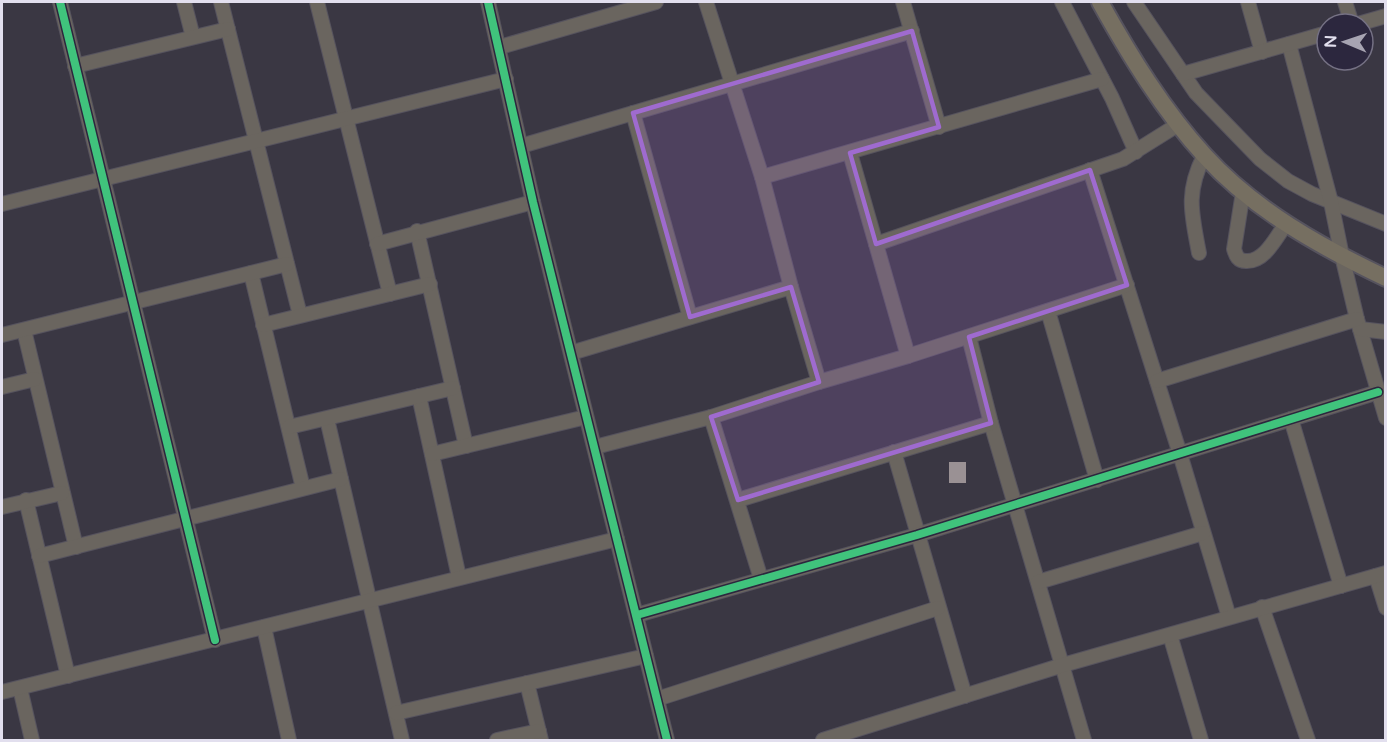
<svg xmlns="http://www.w3.org/2000/svg" width="1387" height="742" font-family="'Varela Round',sans-serif">
<style>
.building{fill:#9a9194}
.lines{fill:none;stroke-linecap:round;stroke-linejoin:round}
.minor-casing{stroke:#56535e;stroke-width:16}
.major-casing{stroke:#56535e;stroke-width:20}
.minor{stroke:#6a655f;stroke-width:14}
.major{stroke:#766f61;stroke-width:16}
.cycleway-casing{stroke:#2c273e;stroke-width:11}
.cycleway{stroke:#40c37c;stroke-width:8}
.marked{fill:#9f6bcf;fill-opacity:0.2;stroke:#9f6bcf;stroke-width:4.5;stroke-linejoin:round}
</style>
<rect width="100%" height="100%" fill="#3a3743"/>
<rect class="building" x="949" y="462" width="17" height="21"/>
<g class="lines">
<g class="minor-casing">
<g id="minor">
<polyline points="60,2 215,640"/>
<polyline points="184,2 193,37"/>
<polyline points="221,2 300,315"/>
<polyline points="317,2 390,294"/>
<polyline points="488,2 533,202 667,740"/>
<polyline points="706,2 762,177 791,287 819,382"/>
<polyline points="903,2 939,127"/>
<polyline points="1062,2 1112,98 1136,152"/>
<polyline points="1134,2 1196,93 1260,159 1288,181 1312,194 1386,224"/>
<polyline points="1248,2 1262,52"/>
<polyline points="1345,2 1352,24"/>
<polyline points="1358,24 1386,16"/>
<polyline points="1289,44 1331,202 1342,256 1357,319 1386,418"/>
<polyline points="500,47 656,2"/>
<polyline points="75,66 228,29"/>
<polyline points="1183,74 1327,33"/>
<polyline points="633,113 690,317"/>
<polyline points="521,146 912,31"/>
<polyline points="850,153 908,356"/>
<polyline points="1090,170 1180,454 1229,617"/>
<polyline points="762,177 1102,79"/>
<path d="M 1243,192 L 1234,249 C 1236,256 1238,261 1246,261 C 1265,262 1276,237 1286,224"/>
<polyline points="2,204 506,79"/>
<polyline points="417,231 466,446"/>
<polyline points="377,244 533,202"/>
<polyline points="876,244 1123,159 1179,124"/>
<path d="M 1199,253 C 1192,215 1185,193 1204,156"/>
<polyline points="251,273 303,488"/>
<polyline points="1048,311 1097,480"/>
<polyline points="263,325 430,284"/>
<polyline points="1360,329 1386,332"/>
<polyline points="24,330 76,547"/>
<polyline points="2,335 287,264"/>
<polyline points="969,337 991,423 1084,740"/>
<polyline points="571,353 791,287"/>
<polyline points="1157,381 1357,319"/>
<polyline points="2,387 35,379"/>
<polyline points="419,396 459,577"/>
<polyline points="711,417 761,579"/>
<polyline points="327,419 402,740"/>
<polyline points="1291,419 1341,586"/>
<polyline points="289,427 453,388"/>
<polyline points="595,447 711,417 819,382 908,356 1127,285"/>
<polyline points="894,452 965,696"/>
<polyline points="432,454 586,417"/>
<polyline points="26,500 68,676"/>
<polyline points="738,500 991,423"/>
<polyline points="2,507 62,493"/>
<polyline points="39,556 341,479"/>
<polyline points="1376,576 1386,608"/>
<polyline points="1038,582 1203,533"/>
<polyline points="1262,607 1308,740"/>
<polyline points="637,615 917,535 1378,392"/>
<polyline points="264,627 289,740"/>
<polyline points="1170,635 1201,740"/>
<polyline points="527,683 541,740"/>
<polyline points="20,688 32,740"/>
<polyline points="2,692 617,539"/>
<polyline points="657,699 938,608"/>
<polyline points="396,713 646,656"/>
<polyline points="497,740 539,731"/>
<polyline points="823,740 1063,665 1386,573"/>
</g>
</g>
<g class="major-casing">
<path id="major" d="M 1100,2 C 1130,56 1163,110 1205,156 C 1254,210 1321,247 1386,278"/>
</g>
<use href="#minor" class="minor"/>
<use href="#major" class="major"/>
<g class="cycleway-casing">
<g id="cycleway">
<polyline points="60,2 215,640"/>
<polyline points="488,2 533,202 667,740"/>
<polyline points="637,615 917,535 1378,392"/>
</g>
</g>
<use href="#cycleway" class="cycleway"/>
</g>
<path class="marked" d="M 912,31 L 939,127 L 850,153 L 876,244 L 1090,170 L 1127,285 L 969,337 L 991,423 L 738,500 L 711,417 L 819,382 L 791,287 L 690,317 L 633,113 Z"/>
<rect width="1387" height="742" fill="none" stroke="#e2dfee" stroke-width="6"/>
<g transform="translate(1345 42) rotate(272)"><circle r="28" fill="#2c273e" stroke="#757184" stroke-width="1.5"/>
<path d="M0-4.5L10 22L0 15L-10 22Z" fill="#a7a4b2"/>
<text y="-9" font-size="16" font-weight="bold" text-anchor="middle" fill="#e2dfee">N</text>
</g>
</svg>
